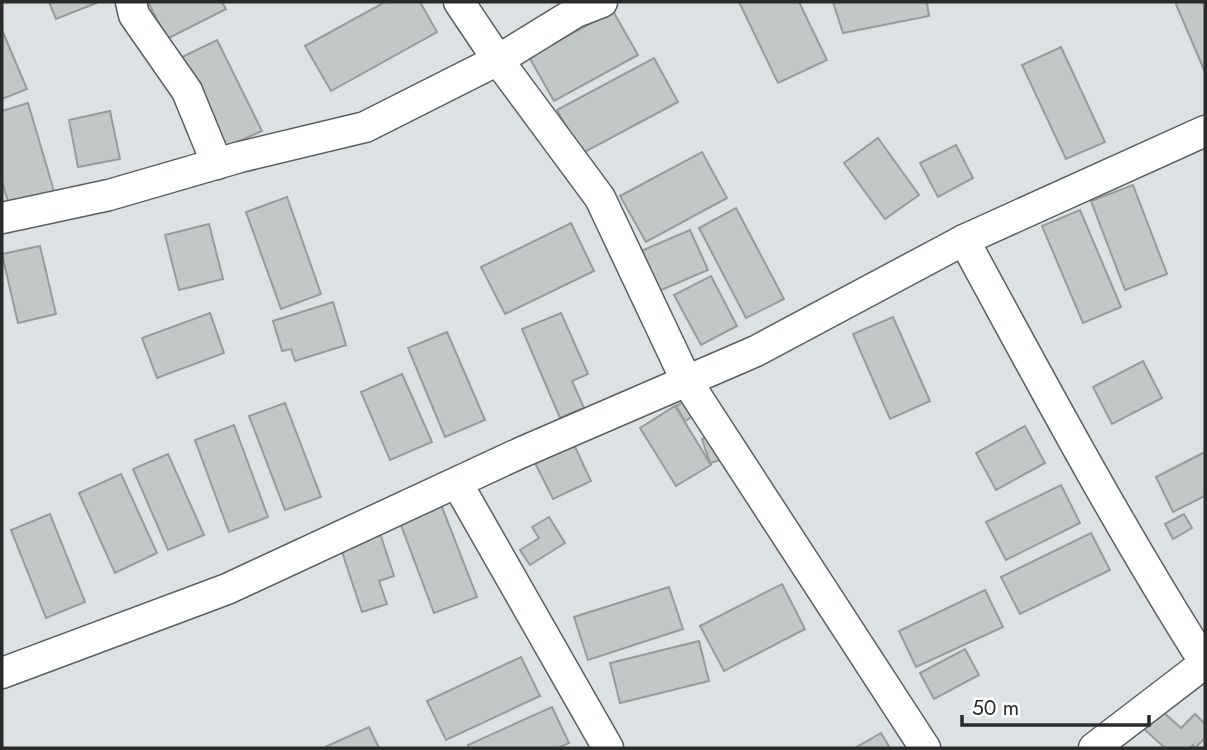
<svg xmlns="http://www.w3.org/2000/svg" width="1207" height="750" font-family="Jost,sans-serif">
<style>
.building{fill:#c2c8c8;stroke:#969b9c;stroke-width:2}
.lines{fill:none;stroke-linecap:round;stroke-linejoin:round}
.minor-casing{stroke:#5a5f60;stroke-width:33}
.minor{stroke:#fff;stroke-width:30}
</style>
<rect width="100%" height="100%" fill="#dce2e3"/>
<g class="building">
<polygon points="49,2 99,2 56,19"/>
<polygon points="148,2 222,2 226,9 167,39"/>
<polygon points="385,2 420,2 437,32 331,91 305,46"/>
<polygon points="739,2 799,2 827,60 778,83"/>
<polygon points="833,2 927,2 929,16 843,33"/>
<polygon points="1175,2 1205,2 1205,72"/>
<polygon points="613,11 638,55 554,101 529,57"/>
<polygon points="2,30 27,89 2,99"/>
<polygon points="217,40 262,131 222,149 178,59"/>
<polygon points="1061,47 1105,142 1066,159 1022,65"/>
<polygon points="654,58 678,102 581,154 557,110"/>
<polygon points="28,103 56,198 11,211 2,182 2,111"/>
<polygon points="110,111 120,159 78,167 69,120"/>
<polygon points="878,138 919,195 885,219 844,163"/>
<polygon points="956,145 973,178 938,197 920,163"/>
<polygon points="702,152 727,198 646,242 620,196"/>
<polygon points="1133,185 1167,274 1125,290 1091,201"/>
<polygon points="287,197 321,294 281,309 246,212"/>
<polygon points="736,208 784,299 746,318 699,228"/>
<polygon points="1080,210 1121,307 1083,323 1042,226"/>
<polygon points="571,223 594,271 505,314 481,267"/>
<polygon points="209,224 223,279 179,290 165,235"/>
<polygon points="690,230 708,270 659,291 641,251"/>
<polygon points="40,246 56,314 18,323 2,254"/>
<polygon points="711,276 737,326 701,345 674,295"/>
<polygon points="333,302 346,345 295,361 291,349 282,351 273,321"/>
<polygon points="210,313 224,353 157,378 142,338"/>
<polygon points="561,313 588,374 572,381 584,408 560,418 522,329"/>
<polygon points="893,317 930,401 890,419 853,334"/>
<polygon points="447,332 485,420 445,437 408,348"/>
<polygon points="1143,361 1162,398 1112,424 1093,387"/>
<polygon points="402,374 432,442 390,460 361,392"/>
<polygon points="689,399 698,413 685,421 676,406"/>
<polygon points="285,403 321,497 285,510 249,416"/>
<polygon points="675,406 711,465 676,486 640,428"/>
<polygon points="234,425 268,517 229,532 195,440"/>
<polygon points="1025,426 1045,463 996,490 976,453"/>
<polygon points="716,434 724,459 710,463 702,439"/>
<polygon points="574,445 591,481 553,499 535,463"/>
<polygon points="1205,452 1205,496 1173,512 1156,477"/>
<polygon points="168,454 204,535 168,550 133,469"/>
<polygon points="121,474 157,553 115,573 79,493"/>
<polygon points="1061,485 1080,523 1006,560 986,522"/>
<polygon points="440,502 477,597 434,613 398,517"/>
<polygon points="50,514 85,602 46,618 11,530"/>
<polygon points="1184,514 1192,528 1173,539 1165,524"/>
<polygon points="549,517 565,543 530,565 520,550 539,538 532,527"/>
<polygon points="378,527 394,576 379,581 387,604 362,612 338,540"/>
<polygon points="1091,533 1110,570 1020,614 1001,577"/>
<polygon points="782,584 805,629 724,671 700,626"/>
<polygon points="669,587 683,629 588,660 574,617"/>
<polygon points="985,590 1003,627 916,667 899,631"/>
<polygon points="699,641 709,681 620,703 610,663"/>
<polygon points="965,649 979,675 934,699 920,673"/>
<polygon points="521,657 540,696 446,740 427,701"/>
<polygon points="552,707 569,743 558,748 469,748 468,745"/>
<polygon points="1162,711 1181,728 1195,714 1205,724 1205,738 1195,748 1193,745 1190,748 1165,748 1144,729"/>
<polygon points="369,727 379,748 323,748"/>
<polygon points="881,733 890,748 855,748"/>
</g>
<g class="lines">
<g class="minor-casing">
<g id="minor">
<polyline points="131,2 134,15 187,91 217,164"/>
<polyline points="459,2 498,60 600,198 686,380 925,748"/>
<polyline points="2,218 109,195 240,157 365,127 498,60 576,12 602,2"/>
<path d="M 964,240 C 1041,382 1118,526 1205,663"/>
<polyline points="457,483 608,748"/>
<polyline points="2,673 227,589 520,453 756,351 964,240 1205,131"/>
<polyline points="1094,748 1205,663"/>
</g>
</g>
<use href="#minor" class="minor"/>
</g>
<rect width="1207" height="750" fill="none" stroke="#292b2b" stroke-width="7"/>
<path d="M962 715v10h187v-10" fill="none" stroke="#292b2b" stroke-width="3.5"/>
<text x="972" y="715" font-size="21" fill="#292b2b" stroke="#ffffff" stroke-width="5" paint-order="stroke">50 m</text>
</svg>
